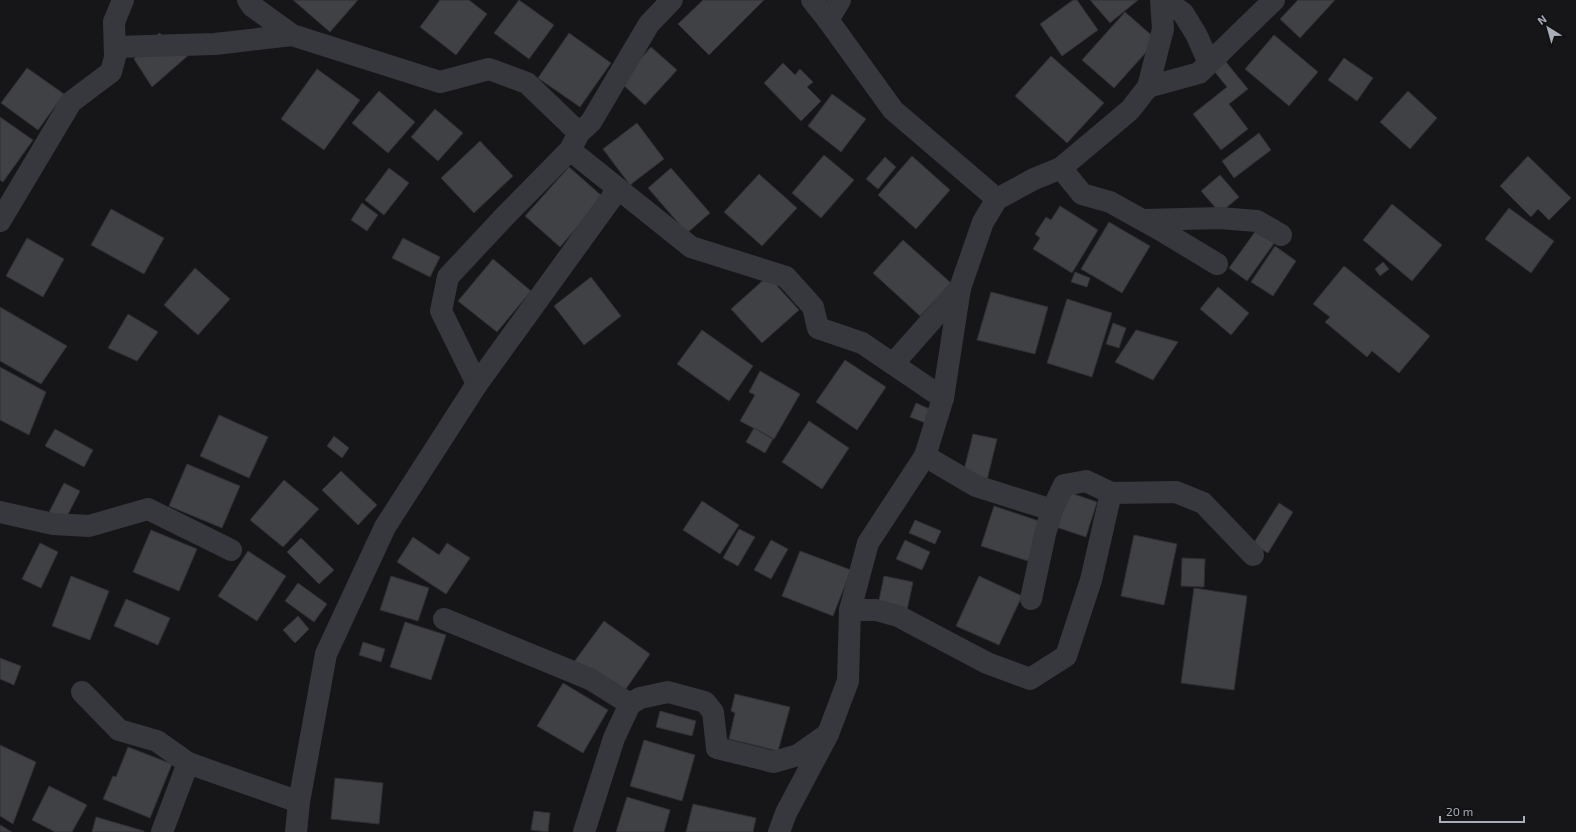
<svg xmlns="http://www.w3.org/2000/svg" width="1576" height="832" font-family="'Exo 2',sans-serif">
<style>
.building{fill:#404145;stroke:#303034}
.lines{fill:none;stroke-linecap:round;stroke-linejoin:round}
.street{stroke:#37383d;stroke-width:22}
</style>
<rect width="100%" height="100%" fill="#161618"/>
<g class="building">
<polygon points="293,0 358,0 330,32"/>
<polygon points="440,0 469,0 487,14 456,55 420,27"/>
<polygon points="519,0 554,25 529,59 494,33"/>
<polygon points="703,0 764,0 709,55 678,24"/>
<polygon points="1073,0 1077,0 1098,30 1062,56 1040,24"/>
<polygon points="1090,0 1138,0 1110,23"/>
<polygon points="1298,0 1335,0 1300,38 1280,19"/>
<polygon points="1125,12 1157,40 1114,88 1082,60"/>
<polygon points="159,33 191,53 152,87 134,59"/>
<polygon points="569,33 611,63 580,107 538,78"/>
<polygon points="1274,35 1318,72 1289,106 1245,69"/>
<polygon points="651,47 677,70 645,105 620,82"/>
<polygon points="1051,56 1104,103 1067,143 1015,96"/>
<polygon points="1344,58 1373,78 1357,101 1328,80"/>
<polygon points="1226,62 1248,89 1229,104 1248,129 1221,150 1193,114 1227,87 1214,71"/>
<polygon points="783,63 795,75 800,69 813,82 807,87 821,101 801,121 764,83"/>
<polygon points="27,68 64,94 38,130 1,103"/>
<polygon points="317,69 360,100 324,150 281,119"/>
<polygon points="379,91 415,122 388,153 352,123"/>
<polygon points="1408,91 1437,118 1410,149 1380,122"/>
<polygon points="832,94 866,119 841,152 808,126"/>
<polygon points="435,109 463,133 438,161 411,137"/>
<polygon points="0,117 33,140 3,182 0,180"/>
<polygon points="637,123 664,159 630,185 603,149"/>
<polygon points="1259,133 1271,150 1234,178 1222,161"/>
<polygon points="480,141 513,176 474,213 441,178"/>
<polygon points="824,155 854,180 821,218 792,193"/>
<polygon points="912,156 950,190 916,229 878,195"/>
<polygon points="1528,156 1571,198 1549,220 1538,209 1531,217 1500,186"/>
<polygon points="885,157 896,167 878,189 866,179"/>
<polygon points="569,167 603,197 560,247 525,216"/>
<polygon points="389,168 409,183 384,215 365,200"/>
<polygon points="671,168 710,213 687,233 648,188"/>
<polygon points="759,174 797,208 762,246 724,212"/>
<polygon points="1220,175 1239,197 1220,213 1201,191"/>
<polygon points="362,203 378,215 367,231 351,220"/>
<polygon points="1392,204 1442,245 1412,281 1363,240"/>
<polygon points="1060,206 1098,230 1072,273 1033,249 1040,238 1035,234 1046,217 1051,220"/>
<polygon points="1509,208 1554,241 1531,273 1485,239"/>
<polygon points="111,209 164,238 144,274 91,245"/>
<polygon points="1109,222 1150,246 1122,293 1081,269"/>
<polygon points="1257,229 1275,242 1247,281 1229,268"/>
<polygon points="27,238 64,259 43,297 6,276"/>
<polygon points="403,238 440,257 430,277 392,258"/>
<polygon points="903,240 951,283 920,316 873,273"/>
<polygon points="1275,246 1296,261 1273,296 1251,282"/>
<polygon points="493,259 531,291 497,332 458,301"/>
<polygon points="1383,262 1389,269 1380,276 1375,269"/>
<polygon points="1344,266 1430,336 1399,373 1372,351 1367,357 1325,322 1330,317 1313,304"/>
<polygon points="195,268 230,299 198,335 164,305"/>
<polygon points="1075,272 1090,278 1087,287 1071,282"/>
<polygon points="768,276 799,310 762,343 731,309"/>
<polygon points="591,277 621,316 584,345 554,306"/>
<polygon points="1218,287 1249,313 1231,335 1200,309"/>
<polygon points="991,292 1048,307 1035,354 977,340"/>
<polygon points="1067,299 1112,313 1092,377 1047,363"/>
<polygon points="0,307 67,346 41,384 0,361"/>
<polygon points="128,314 158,332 137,361 108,348"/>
<polygon points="1113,323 1126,328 1119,348 1106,344"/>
<polygon points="702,330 753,366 729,401 677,364"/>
<polygon points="1136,330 1178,342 1153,380 1115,362"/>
<polygon points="845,360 886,387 857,430 816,402"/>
<polygon points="0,367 46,392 29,435 0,420"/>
<polygon points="760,371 800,394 774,439 740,421 755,395 749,392"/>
<polygon points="916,403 934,411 928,424 910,417"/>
<polygon points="219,415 268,437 249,478 200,456"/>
<polygon points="809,421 849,448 822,489 782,462"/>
<polygon points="754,428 773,439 765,453 746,442"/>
<polygon points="55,429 93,450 84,467 45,446"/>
<polygon points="973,434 997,439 987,480 963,474"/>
<polygon points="334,436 349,448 342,458 327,446"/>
<polygon points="187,464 240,486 222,528 169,506"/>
<polygon points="341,471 377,505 358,525 322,490"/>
<polygon points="284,480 319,509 283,547 250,520"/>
<polygon points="64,483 80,491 64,522 48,514"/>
<polygon points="1065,491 1097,502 1086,537 1053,526"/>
<polygon points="702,501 739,525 720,554 683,530"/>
<polygon points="1279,503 1293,512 1268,553 1253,544"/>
<polygon points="994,506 1042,522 1028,561 981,546"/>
<polygon points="915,520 941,531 935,544 909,533"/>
<polygon points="739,529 755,537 738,566 723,558"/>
<polygon points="151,530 197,549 179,591 133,572"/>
<polygon points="1134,535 1177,544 1164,605 1121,596"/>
<polygon points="413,537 439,555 447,543 470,558 446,594 397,562"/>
<polygon points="301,538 334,570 319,584 287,552"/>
<polygon points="771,540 788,549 771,579 754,570"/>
<polygon points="905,540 930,552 922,570 896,559"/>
<polygon points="40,543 58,552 41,588 22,579"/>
<polygon points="248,551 286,576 257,621 218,596"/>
<polygon points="800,551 851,570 833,616 782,596"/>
<polygon points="1182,558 1205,559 1204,587 1181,586"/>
<polygon points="71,576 109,591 90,640 52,626"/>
<polygon points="391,576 429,588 418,621 380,610"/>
<polygon points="884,576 913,582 907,610 878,605"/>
<polygon points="979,576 1022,596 999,645 956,626"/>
<polygon points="298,583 327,604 314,622 285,601"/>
<polygon points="1194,588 1247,596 1234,690 1181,683"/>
<polygon points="126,599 170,618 158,645 114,626"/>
<polygon points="298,616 309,629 295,643 283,630"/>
<polygon points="604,621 650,654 621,696 574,662"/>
<polygon points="405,622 446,635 431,680 390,667"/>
<polygon points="363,642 385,649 381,662 359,655"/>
<polygon points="0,658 21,666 14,685 0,679"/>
<polygon points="563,683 608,710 583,753 537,726"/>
<polygon points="735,694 790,707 778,751 729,739 735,713 731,711"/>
<polygon points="660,711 696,721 692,736 656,727"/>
<polygon points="644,740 695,755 682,801 630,786"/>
<polygon points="0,745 36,762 13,824 0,816"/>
<polygon points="128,747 172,764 150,818 103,799 113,776 116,777"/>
<polygon points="335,778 383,783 379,824 331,819"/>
<polygon points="49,786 87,805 72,832 55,832 32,820"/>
<polygon points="627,797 670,810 664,832 616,832"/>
<polygon points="693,804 756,818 753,832 686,832"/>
<polygon points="534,811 550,813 548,832 531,830"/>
<polygon points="96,817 144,831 144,832 92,832"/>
<polygon points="0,825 12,832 0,832"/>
</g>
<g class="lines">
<g class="street">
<polyline points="248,0 252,6 292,35 440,82 489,69 527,83 579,133"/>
<polyline points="812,0 828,20 893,110 997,199"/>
<polyline points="1164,0 1183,13 1196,34 1209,63"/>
<polyline points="828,20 840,0"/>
<polyline points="115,47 215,44 292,35"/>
<polyline points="1148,87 1199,73 1274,0"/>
<polyline points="570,150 691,247 786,277 813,307 818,328 862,343 943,398"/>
<polyline points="1061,168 1130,110 1148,87 1163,29 1161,0"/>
<polyline points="1144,220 1220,218 1257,221 1281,235"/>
<polyline points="0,221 71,102 111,72 115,57 114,22 123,0"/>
<polyline points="893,364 960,288"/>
<polyline points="477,384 441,311 448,277 505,216 570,150 579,133 591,122 649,24 672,0"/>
<polyline points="925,456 976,486 1052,510"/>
<polyline points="0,512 53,524 89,526 148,509 231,550"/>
<polyline points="1031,599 1045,534 1052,510 1064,485 1086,481 1111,493 1176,492 1203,503 1253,555"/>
<polyline points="850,610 876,610 898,616 987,663 1030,679 1066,656 1091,580 1111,493"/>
<polyline points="444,619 590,679 630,704 640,698 668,692 705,702 713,712 717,748 774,762 798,755 825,736"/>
<polyline points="82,692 119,730 157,741 188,763"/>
<polyline points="162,832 188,763 299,802"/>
<polyline points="296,832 299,802 326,654 385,527 477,384 618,189"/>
<polyline points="584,832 614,738 630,704"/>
<polyline points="779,832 786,813 828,734 848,681 850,610 868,543 925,456 943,398 960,288 983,222 997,199 1034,179 1061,168 1082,194 1110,202 1164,232 1217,264"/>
</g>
</g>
<g transform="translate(1548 28) rotate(323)" stroke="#111113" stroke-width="3" paint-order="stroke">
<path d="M0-3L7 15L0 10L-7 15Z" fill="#a8adb8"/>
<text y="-6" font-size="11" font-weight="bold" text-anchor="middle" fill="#a8adb8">N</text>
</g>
<path d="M1440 816v6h84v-6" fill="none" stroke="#a8adb8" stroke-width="2"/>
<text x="1446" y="816" font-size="12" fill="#a8adb8" stroke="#111113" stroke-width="3" paint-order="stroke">20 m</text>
</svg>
